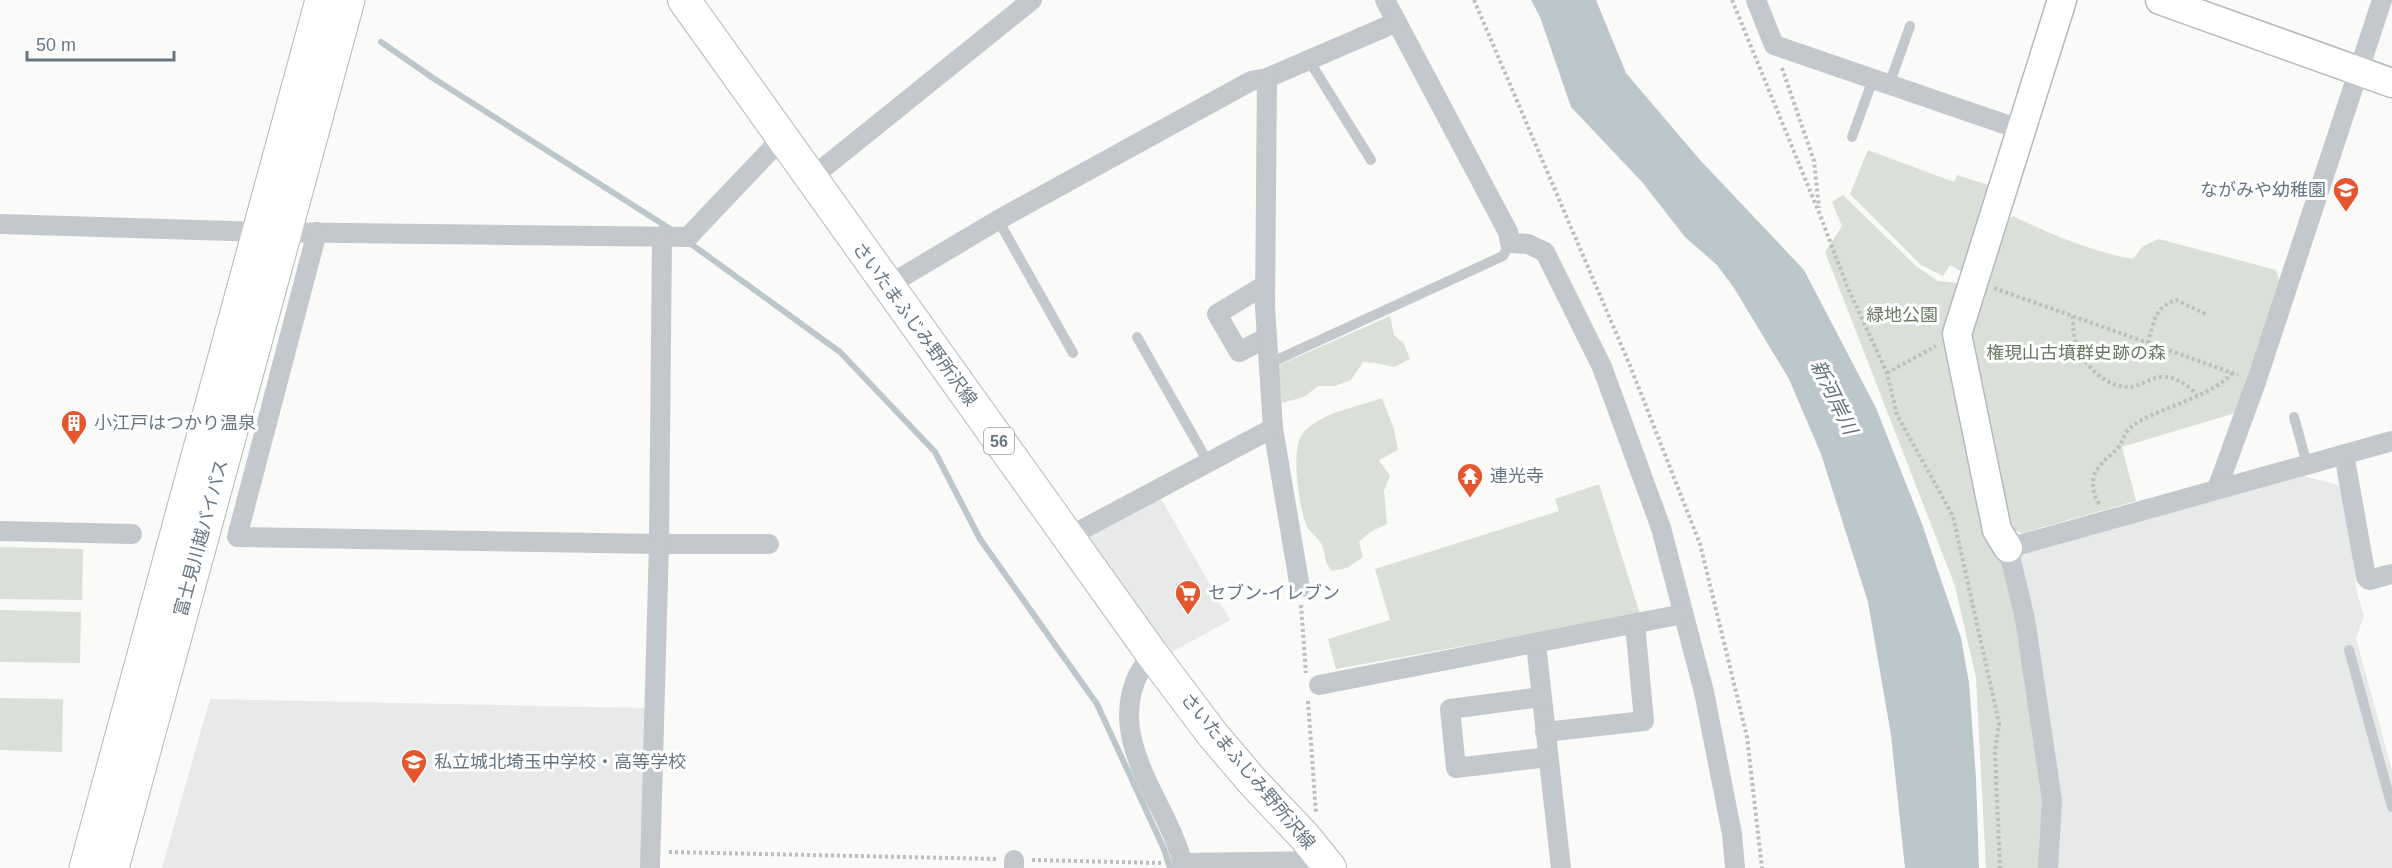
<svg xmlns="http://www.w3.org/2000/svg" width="2392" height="868" font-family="Helvetica,'Noto Sans JP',sans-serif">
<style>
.built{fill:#e8e9e9}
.green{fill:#dadfd7}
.water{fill:#bbc7cb}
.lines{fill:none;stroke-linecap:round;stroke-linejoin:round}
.stream{stroke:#bbc7cb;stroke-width:6}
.secondary-casing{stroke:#b3babf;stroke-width:31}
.primary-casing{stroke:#b5babe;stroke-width:34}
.highway-casing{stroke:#b4b9bd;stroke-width:35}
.path{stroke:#bbbfc2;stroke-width:4;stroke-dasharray:3 3;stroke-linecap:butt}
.lane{stroke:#c3c8cc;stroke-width:10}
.street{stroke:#c3c8cc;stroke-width:20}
.secondary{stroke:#fff;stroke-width:28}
.primary{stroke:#fff;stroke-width:32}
.highway{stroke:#fff;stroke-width:33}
.labels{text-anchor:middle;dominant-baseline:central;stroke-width:6;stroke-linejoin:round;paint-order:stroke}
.shield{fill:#fff;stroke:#939fa8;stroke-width:1.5}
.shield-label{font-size:16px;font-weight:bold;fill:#657683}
.poi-label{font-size:18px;fill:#657683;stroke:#fff;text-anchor:start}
.park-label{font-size:18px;fill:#687a64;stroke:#fff}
.street-label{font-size:18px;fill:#657683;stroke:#fff}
.water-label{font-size:20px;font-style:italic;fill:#60757c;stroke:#fff}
</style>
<rect width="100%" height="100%" fill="#fafaf8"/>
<g class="built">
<polygon points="2299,475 2343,486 2357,593 2364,616 2356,638 2392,770 2392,868 2056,868 2017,554"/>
<polygon points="1160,497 1230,620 1172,652 1085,535"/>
<polygon points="210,699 645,708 641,868 162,868"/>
</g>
<g class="green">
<polygon points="1868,150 1954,182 1957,175 1991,186 1962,272 1950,265 1943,276 1921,265 1850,194"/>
<polygon points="1843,195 1916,266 1938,281 1958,283 1951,326 2015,618 2044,806 2041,868 1986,868 1976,678 1955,586 1825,252 1842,226 1832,202"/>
<path d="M 2013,216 C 2052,235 2091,251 2133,259 L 2143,246 L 2159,239 L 2276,270 L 2279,280 L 2235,413 L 2122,447 L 2136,501 L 2022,533 L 2012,530 L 1966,333 L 2003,223 Z"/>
<polygon points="1390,316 1394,335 1404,344 1410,359 1394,367 1376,363 1363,362 1351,380 1335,386 1318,386 1304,397 1282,403 1277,366"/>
<path d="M 1382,398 L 1394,429 L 1398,450 L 1379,460 L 1390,476 L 1384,491 L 1387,524 L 1370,532 L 1359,542 L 1363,557 L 1347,568 L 1332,571 C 1322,560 1327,552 1320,542 C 1316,535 1308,531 1306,524 C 1299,506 1290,448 1303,433 C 1323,411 1356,408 1382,398 Z"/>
<polygon points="1599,484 1640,614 1336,669 1328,639 1390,620 1375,569 1559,511 1555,499"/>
<polygon points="0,547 83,549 82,600 0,599"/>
<polygon points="0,610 81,612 80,663 0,662"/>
<polygon points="0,698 63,699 62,752 0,750"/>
</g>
<polygon class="water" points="1531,0 1596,0 1626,73 1700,160 1804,270 1876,408 1922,524 1961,638 1969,683 1976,778 1979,868 1905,868 1891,735 1868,602 1821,454 1789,379 1734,288 1717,265 1685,237 1642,182 1571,107 1540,17"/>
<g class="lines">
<g class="stream">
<polyline points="381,42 433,78 672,230"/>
<polyline points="687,241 840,352 935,452 980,539 1097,704 1164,849 1170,868"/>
</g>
<g class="secondary-casing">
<g id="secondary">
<polyline points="2160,0 2392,83"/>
<polyline points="2008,548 1997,530 1957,334 2062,0"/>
</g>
</g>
<g class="primary-casing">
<polyline id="primary" points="684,0 1152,654 1213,735 1253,782 1305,837 1330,868"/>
</g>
<g class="highway-casing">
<g id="highway">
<polyline points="86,868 322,0"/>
<polyline points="112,868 348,0"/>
</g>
</g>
<g class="path">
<polyline points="1474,0 1631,368 1700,544 1747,737 1762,868"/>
<polyline points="1732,0 1820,215 1847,286 1887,373 1897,415 1953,516 1999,723 1995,752 2000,868"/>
<polyline points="1782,68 1814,161 1819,208"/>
<polyline points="1994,288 2238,375"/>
<path d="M 2073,316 C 2073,325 2073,334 2076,343 C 2083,365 2106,388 2130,387 C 2141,386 2150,378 2161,377 C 2175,376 2188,385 2197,395"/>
<path d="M 2148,343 C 2153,324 2155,306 2176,300 L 2208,315"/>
<polyline points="1887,373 1936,346"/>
<path d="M 2099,504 C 2085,477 2097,467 2116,450 C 2125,442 2121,432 2138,422 C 2165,406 2213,396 2232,373"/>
<polyline points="1301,605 1306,673"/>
<polyline points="1308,701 1316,813"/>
<polyline points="669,852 998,859"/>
<polyline points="1032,860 1162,863"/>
</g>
<g class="lane">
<polyline points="1308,59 1371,160"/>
<polyline points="1889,85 1910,26"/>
<polyline points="1852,137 1873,79"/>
<polyline points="998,220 1073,353"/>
<polyline points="1137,337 1208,462"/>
<polyline points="1268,364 1503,256 1510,243"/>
<polyline points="2294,417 2307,464"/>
<polyline points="2349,650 2392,807"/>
</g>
<g class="street">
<polyline points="1385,0 1508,232 1510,243 1528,244 1545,252 1602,367 1661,528 1704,692 1732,834 1735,868"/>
<polyline points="1756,0 1774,45 2022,130"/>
<polyline points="811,178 1032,0"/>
<polyline points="0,224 261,232 688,237 782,138"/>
<polyline points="317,232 237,537 659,544 769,544"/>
<polyline points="1265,285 1217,314 1239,352 1266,338"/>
<polyline points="887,286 998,220 1251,81 1267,78 1397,22"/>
<polyline points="1273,428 1300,588"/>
<polyline points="2344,454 2366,577 2369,580 2392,574"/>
<polyline points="2217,489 2256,382 2382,0"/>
<polyline points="0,531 132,534"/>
<polyline points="1068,537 1273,428 1265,307 1267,78"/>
<polyline points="1536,644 1561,868"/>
<path d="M 1152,654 C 1147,661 1141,669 1137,677 C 1115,726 1143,773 1164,816 C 1172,833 1180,849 1183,868"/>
<polyline points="1319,685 1683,614"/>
<polyline points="1541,697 1450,709 1456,768 1548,757"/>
<polyline points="1545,732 1644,721 1635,624"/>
<polyline points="1014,860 1014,868"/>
<polyline points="1182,863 1322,861"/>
<polyline points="650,868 659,544 662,236"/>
<polyline points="2048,868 2052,800 2025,619 2008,548 2392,441"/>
</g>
<use href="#secondary" class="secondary"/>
<use href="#primary" class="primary"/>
<use href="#highway" class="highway"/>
</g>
<defs>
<g id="school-pin" transform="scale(1.35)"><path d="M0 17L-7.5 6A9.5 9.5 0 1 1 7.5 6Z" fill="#e4572e" stroke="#fff"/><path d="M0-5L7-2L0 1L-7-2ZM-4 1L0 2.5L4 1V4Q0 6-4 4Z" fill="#fff"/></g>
<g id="building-pin" transform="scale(1.35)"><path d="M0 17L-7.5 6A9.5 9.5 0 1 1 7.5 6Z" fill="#e4572e" stroke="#fff"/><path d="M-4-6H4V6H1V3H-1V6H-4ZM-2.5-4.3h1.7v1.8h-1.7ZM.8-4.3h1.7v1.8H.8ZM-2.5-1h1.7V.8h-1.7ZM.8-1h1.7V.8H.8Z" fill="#fff"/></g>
<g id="temple-pin" transform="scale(1.35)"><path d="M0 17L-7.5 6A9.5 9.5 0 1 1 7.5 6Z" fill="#e4572e" stroke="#fff"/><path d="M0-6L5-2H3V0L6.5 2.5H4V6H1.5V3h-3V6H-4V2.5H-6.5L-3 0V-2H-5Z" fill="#fff"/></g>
<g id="supermarket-pin" transform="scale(1.35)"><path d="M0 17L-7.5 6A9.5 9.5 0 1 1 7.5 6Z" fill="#e4572e" stroke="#fff"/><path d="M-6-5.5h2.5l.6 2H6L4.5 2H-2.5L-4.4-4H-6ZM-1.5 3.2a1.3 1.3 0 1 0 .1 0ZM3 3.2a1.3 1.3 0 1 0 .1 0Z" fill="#fff"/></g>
</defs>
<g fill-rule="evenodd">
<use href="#school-pin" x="2346" y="190"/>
<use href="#building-pin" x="74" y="423"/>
<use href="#temple-pin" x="1470" y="476"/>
<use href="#supermarket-pin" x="1188" y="593"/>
<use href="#school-pin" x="414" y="762"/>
</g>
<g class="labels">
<rect class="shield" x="984" y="428" width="30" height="26" rx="4.5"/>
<g class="shield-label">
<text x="999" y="441">56</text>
</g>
<g class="poi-label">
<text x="2326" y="190" text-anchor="end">ながみや幼稚園</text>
<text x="94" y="423">小江戸はつかり温泉</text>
<text x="1490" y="476">連光寺</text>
<text x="1208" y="593">セブン-イレブン</text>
<text x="434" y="762">私立城北埼玉中学校・高等学校</text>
</g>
<g class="park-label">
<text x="1902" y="315">緑地公園</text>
<text x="2076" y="353">権現山古墳群史跡の森</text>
</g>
<g class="street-label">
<text transform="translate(915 324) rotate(54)">さいたまふじみ野所沢線</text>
<text transform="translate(201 538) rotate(-75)">富士見川越バイパス</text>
<text transform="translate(1248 771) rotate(50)">さいたまふじみ野所沢線</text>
</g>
<g class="water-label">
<text transform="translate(1834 397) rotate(64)">新河岸川</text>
</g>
</g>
<path d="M27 51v9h147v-9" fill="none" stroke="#657683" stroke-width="3"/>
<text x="36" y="51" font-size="18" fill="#657683" stroke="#ffffff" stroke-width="4.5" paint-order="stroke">50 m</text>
</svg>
